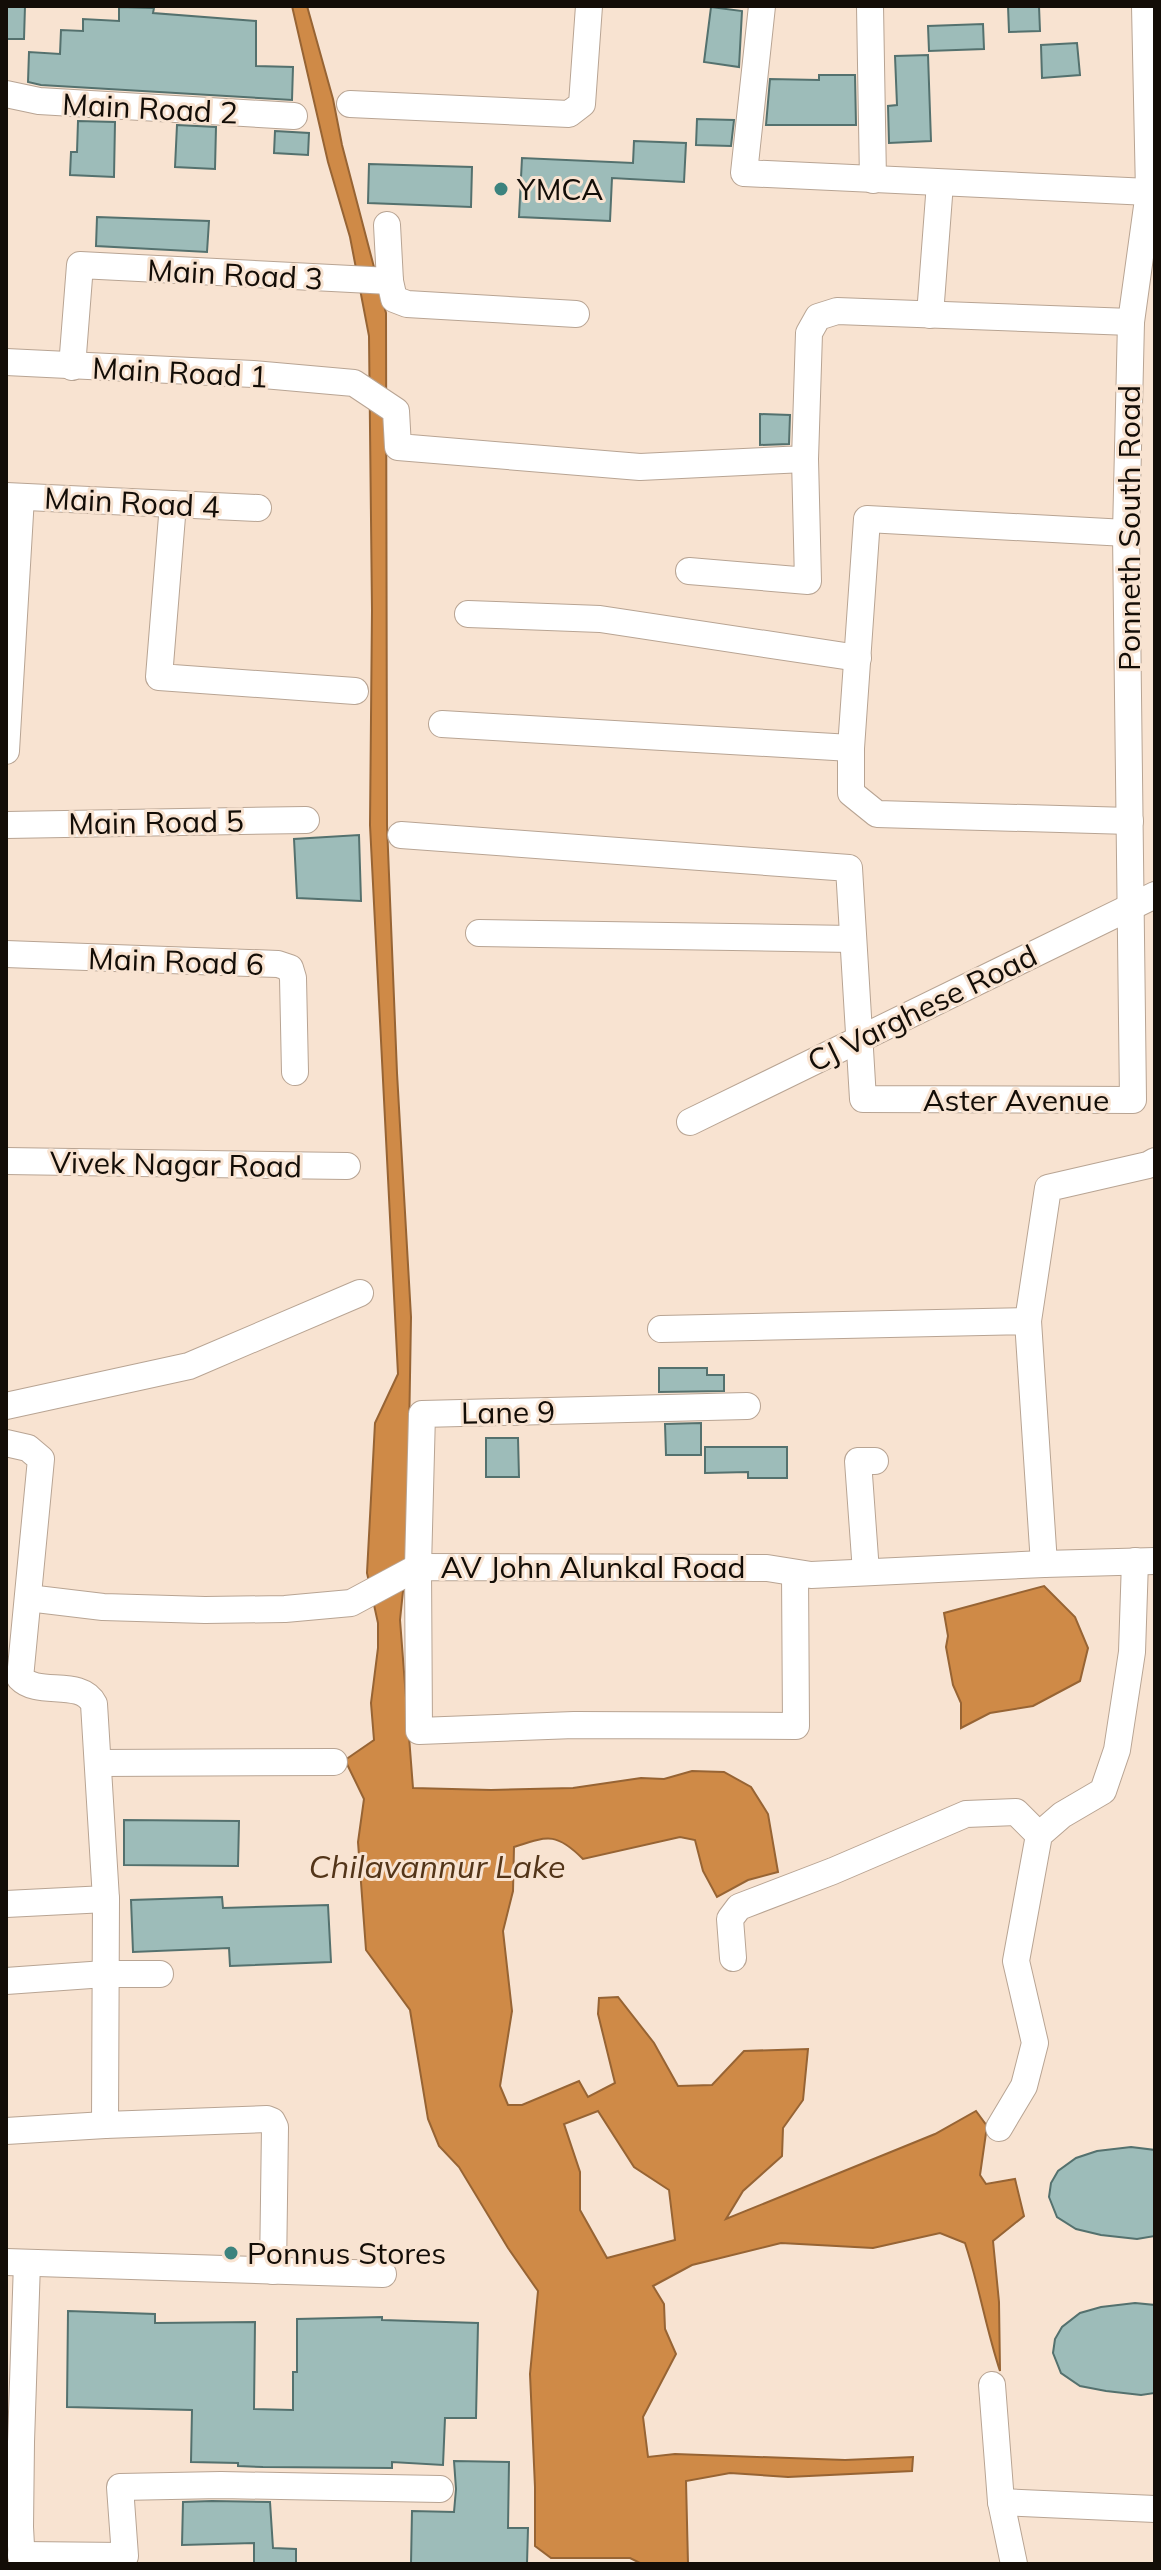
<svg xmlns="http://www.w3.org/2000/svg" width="1161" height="2570" font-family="Mulish,sans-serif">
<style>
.water{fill:#cf8a47;stroke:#976434;stroke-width:2;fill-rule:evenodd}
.building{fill:#9dbcb9;stroke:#54716e;stroke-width:2}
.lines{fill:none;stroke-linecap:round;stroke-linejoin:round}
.minor-casing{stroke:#b8a493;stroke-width:28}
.minor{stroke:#fff;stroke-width:26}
.poi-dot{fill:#3c837e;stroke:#f8e3d1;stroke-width:3}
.labels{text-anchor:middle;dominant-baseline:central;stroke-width:6;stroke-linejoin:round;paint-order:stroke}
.street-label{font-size:30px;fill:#130d07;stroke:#f8e3d1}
.poi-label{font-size:30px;fill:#130d07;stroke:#f8e3d1;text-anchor:start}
.water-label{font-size:32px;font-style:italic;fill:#533519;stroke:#f8e3d1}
</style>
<rect width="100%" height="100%" fill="#f8e3d1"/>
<g class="water">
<path d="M 292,6 L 307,6 L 333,99 L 342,145 L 386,313 L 387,825 L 397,1073 L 411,1317 L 407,1553 L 400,1620 L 413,1788 L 491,1790 L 573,1788 L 641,1778 L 664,1779 L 692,1771 L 724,1772 L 751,1787 L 768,1814 L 778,1872 L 748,1880 L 717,1897 L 703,1871 L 695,1840 L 680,1837 L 583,1859 C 556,1832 548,1836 514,1847 L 513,1891 L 503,1931 L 512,2011 L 500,2086 L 508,2105 L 522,2105 L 579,2081 L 588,2097 L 615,2083 L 598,2014 L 599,1998 L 618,1997 L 654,2043 L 678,2086 L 712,2085 L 744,2051 L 808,2049 L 803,2100 L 783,2128 L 782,2156 L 743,2191 L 726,2219 L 935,2134 L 976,2111 L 987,2126 L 980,2175 L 986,2184 L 1015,2179 L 1024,2216 L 993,2241 L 999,2302 L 1000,2371 C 986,2329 979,2285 965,2243 L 940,2233 L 873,2248 L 781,2243 L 692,2265 L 653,2286 L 664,2304 L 665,2329 L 676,2354 L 643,2417 L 648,2457 L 675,2454 L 845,2460 L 913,2457 L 912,2471 L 788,2477 L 730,2473 L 686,2481 L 688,2564 L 642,2564 L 630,2558 L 551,2558 L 535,2546 L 535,2487 L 530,2374 L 538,2291 L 508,2248 L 459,2167 L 439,2146 L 428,2119 L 410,2010 L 366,1950 L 358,1842 L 364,1799 L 345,1760 L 374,1740 L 371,1703 L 378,1648 L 378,1623 L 367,1573 L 375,1423 L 398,1374 L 370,825 L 372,610 L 369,336 L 350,237 L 328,162 ZM 598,2111 L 634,2167 L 669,2190 L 675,2240 L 607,2258 L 580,2210 L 580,2172 L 564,2124 Z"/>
<polygon points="1044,1586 1075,1617 1088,1648 1080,1681 1033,1706 990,1713 961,1728 961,1703 953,1685 946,1647 948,1636 944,1613"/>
</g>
<g class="building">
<polygon points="6,6 25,6 24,39 6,39"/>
<polygon points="1008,6 1039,6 1040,31 1009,32"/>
<polygon points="119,7 154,8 153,13 256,21 256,66 293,67 292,100 41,85 28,82 29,52 60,54 61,30 83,31 83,19 119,21"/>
<polygon points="711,7 742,11 739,67 704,62"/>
<polygon points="983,24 984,49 929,51 928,26"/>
<polygon points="1077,43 1080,75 1042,78 1041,45"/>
<polygon points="928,55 931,141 889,143 888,106 897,105 895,56"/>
<polygon points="819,75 855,75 856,125 766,125 770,79 819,80"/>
<polygon points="697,119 734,120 731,146 696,145"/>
<polygon points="78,121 115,122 114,177 70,175 71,152 77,152"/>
<polygon points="177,125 216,127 215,169 175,167"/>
<polygon points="275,131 309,133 308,155 274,153"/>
<polygon points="634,141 686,143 684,182 612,178 610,221 519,217 522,158 633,163"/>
<polygon points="369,164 472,167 471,207 368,203"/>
<polygon points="97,217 209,221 207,252 96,246"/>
<polygon points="760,414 790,415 789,444 760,445"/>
<polygon points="359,835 361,901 297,898 294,839"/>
<polygon points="659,1368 707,1368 707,1375 724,1375 724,1391 659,1392"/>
<polygon points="701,1423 701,1455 666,1455 665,1424"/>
<polygon points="486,1438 518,1438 519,1477 486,1477"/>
<polygon points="705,1447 787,1447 787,1478 748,1478 748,1472 705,1473"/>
<polygon points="124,1820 239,1821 238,1866 124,1865"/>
<polygon points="222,1897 223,1908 328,1905 331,1962 230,1966 229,1948 133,1952 131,1900"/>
<polygon points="1131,2147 1155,2150 1155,2236 1137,2239 1101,2235 1076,2229 1057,2217 1049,2197 1051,2183 1058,2171 1076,2158 1097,2151"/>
<polygon points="1135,2303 1155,2305 1155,2393 1141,2395 1106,2391 1080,2386 1061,2373 1053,2353 1055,2339 1062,2327 1080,2313 1101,2307"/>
<polygon points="68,2311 155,2314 155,2323 255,2322 254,2409 293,2410 293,2372 297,2372 297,2319 382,2317 382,2320 478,2323 476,2418 445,2418 443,2465 392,2462 392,2468 263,2467 238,2466 238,2463 191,2462 192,2410 67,2407"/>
<polygon points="454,2461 509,2462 508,2528 528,2528 527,2564 411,2564 412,2511 454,2512 456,2489"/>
<polygon points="212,2501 270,2502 273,2548 296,2549 296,2564 254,2564 254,2543 182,2545 183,2502"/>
</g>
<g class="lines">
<g class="minor-casing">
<g id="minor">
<polyline points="762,6 744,173 1149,192"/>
<polyline points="870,6 873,180"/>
<polyline points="6,94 39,101 294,116"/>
<polyline points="350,104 569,114 582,104 589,6"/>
<polyline points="387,225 390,281 394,299 407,304 576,314"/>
<polyline points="930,315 940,183"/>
<polyline points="6,362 253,374 354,383 396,411 398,447 640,467 805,459 809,333 818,317 837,311 1131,322"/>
<polyline points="72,367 80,265 390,281"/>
<polyline points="6,496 258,508"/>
<polyline points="173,504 159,677 355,691"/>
<polyline points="1126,533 867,519 851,748 851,793 877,814 1130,821"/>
<polyline points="689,571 808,581 805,459"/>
<polyline points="468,614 600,619 858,658"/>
<polyline points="442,724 851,748"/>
<polyline points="6,751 21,497"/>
<polyline points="6,825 306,820"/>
<polyline points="401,835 849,868 863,1099 1133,1100 1126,533 1131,322 1149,192 1145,6"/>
<polyline points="479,933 852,939"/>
<polyline points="6,954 278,964 290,968 293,978 295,1072"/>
<polyline points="690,1122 1155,895"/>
<polyline points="6,1161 347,1166"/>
<polyline points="1028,1321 1048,1188 1148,1165 1155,1161"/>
<polyline points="661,1329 1028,1321 1044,1564"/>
<polyline points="6,1406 189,1366 360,1293"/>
<polyline points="747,1406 422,1414 418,1567 419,1731 574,1725 796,1726 795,1573"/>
<path d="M 6,1443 L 28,1448 L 41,1459 L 20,1678 C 38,1697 81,1678 94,1704 L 106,1899 L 6,1904"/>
<polyline points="866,1572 858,1461 875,1461"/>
<polyline points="28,1598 103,1607 205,1610 285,1609 351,1603 418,1567 767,1568 811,1575 1044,1564 1155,1561"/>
<polyline points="99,1763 334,1762"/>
<polyline points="106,1899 105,2125 267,2119 272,2121 275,2127 273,2271"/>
<polyline points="733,1958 730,1919 739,1907 833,1871 966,1814 1016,1812 1039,1835"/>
<polyline points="6,1981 105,1974 160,1974"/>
<polyline points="999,2128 1024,2086 1035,2043 1016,1961 1039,1835 1062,1815 1103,1791 1117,1750 1132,1652 1135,1561"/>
<polyline points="6,2131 105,2125"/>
<polyline points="6,2262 383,2274"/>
<polyline points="992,2385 1001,2502 1014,2564"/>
<polyline points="1001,2502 1155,2509"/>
<polyline points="21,2555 125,2556 120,2487 221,2485 440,2489"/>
<polyline points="22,2564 20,2527 21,2442 27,2263"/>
</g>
</g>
<use href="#minor" class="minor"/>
</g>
<g class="poi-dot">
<circle cx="501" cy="189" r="8"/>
<circle cx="231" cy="2253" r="8"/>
</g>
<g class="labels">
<g class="street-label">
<text transform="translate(150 108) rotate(3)">Main Road 2</text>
<text transform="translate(235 274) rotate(3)">Main Road 3</text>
<text transform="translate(180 372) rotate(3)">Main Road 1</text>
<text transform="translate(132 502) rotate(3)">Main Road 4</text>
<text transform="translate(1129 528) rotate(-90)">Ponneth South Road</text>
<text transform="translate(156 822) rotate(-1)">Main Road 5</text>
<text transform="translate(176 961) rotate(2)">Main Road 6</text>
<text transform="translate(922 1008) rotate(-26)">CJ Varghese Road</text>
<text x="1016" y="1100">Aster Avenue</text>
<text transform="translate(176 1164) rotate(1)">Vivek Nagar Road</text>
<text transform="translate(508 1412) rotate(-1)">Lane 9</text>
<text x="593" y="1567">AV John Alunkal Road</text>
</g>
<g class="poi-label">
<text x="517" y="189">YMCA</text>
<text x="247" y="2253">Ponnus Stores</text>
</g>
<g class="water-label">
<text x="437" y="1866">Chilavannur Lake</text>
</g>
</g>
<rect width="1161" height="2570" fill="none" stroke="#130d07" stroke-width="16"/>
</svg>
